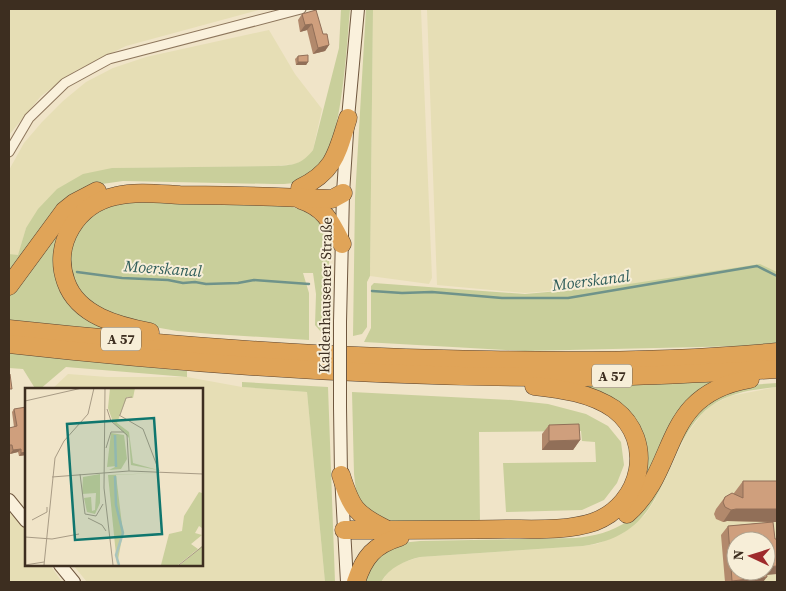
<svg xmlns="http://www.w3.org/2000/svg" width="786" height="591" font-family="'Source Serif 4',serif">
<style>
.farmland{fill:#e6deb5;fill-rule:evenodd}
.green{fill:#c9cf9b}
.lines{fill:none;stroke-linecap:round;stroke-linejoin:round}
.stream{stroke:#6f938a;stroke-width:2.5}
.minor-casing{stroke:#8d765c;stroke-width:11}
.secondary-casing{stroke:#6f573f;stroke-width:14}
.motorway-casing{stroke:#5b4430;stroke-width:19}
.minor{stroke:#faf1dc;stroke-width:9}
.secondary{stroke:#faf1dc;stroke-width:12}
.motorway{stroke:#e0a458;stroke-width:18}
.secondary-bridge-casing{stroke:#6f573f;stroke-width:14;stroke-linecap:butt}
.secondary-bridge{stroke:#faf1dc;stroke-width:12}
.wall{fill:#b2896c;fill-rule:evenodd}
.shaded-wall{fill:#916f58}
.building{fill:#cf9f7d;stroke:#916f58}
.labels{text-anchor:middle;dominant-baseline:central;stroke-width:4;stroke-linejoin:round;paint-order:stroke}
.shield{fill:#f7eed8;stroke:#756857;stroke-width:1}
.shield-label{font-size:14px;font-weight:bold;fill:#3d2e20}
.street-label{font-size:15px;fill:#3d2e20;stroke:#f7eed8}
.water-label{font-size:16px;font-style:italic;fill:#2f5d5a;stroke:#f7eed8}
.inset-river{fill:none;stroke:#a9c4bc;stroke-width:2.5}
.inset-road{fill:none;stroke:#a89b85;stroke-width:1}
.view{fill:#0f766e;fill-opacity:0.15;stroke:#0f766e;stroke-width:2.5}
.inset-edge{fill:none;stroke:#3d2e20;stroke-width:2.5}
</style>
<rect width="100%" height="100%" fill="#f0e4c8"/>
<g class="farmland">
<polygon points="9,9 262,9 126,46 75,71 41,96 9,135"/>
<polygon points="373,9 421,9 432,278 429,284 370,276"/>
<polygon points="427,9 777,9 777,272 770,269 616,286 525,293 437,285"/>
<polygon points="269,30 295,74 322,109 313,150 306,160 295,164 275,166 112,168 26,228 18,256 9,254 9,170 24,143 42,122 63,101 86,82 113,68 146,57"/>
<polygon points="68,374 107,377 187,377 242,387 307,392 325,582 87,582 73,565 201,565 201,390 51,390"/>
<path d="M 777,387 L 777,582 L 381,582 L 390,570 L 398,564 L 420,557 L 583,546 L 597,544 L 623,533 L 645,515 L 655,500 L 686,435 L 702,414 L 712,405 L 730,396 ZM 736,541 L 766,541 L 766,571 L 736,571 Z"/>
<polygon points="9,510 26,530 26,565 50,565 62,582 9,582"/>
</g>
<g class="green">
<path d="M 341,9 L 350,9 C 347,42 342,143 320,167 C 316,170 299,181 294,183 C 288,184 280,184 274,184 L 123,181 L 95,185 L 9,279 L 9,254 L 18,255 L 26,228 L 38,209 L 57,189 L 83,174 L 112,168 L 275,166 C 293,165 301,165 313,150 L 339,48 Z"/>
<polygon points="366,9 373,9 370,276 367,282 367,327 362,334 353,336 355,198"/>
<path d="M 127,200 L 280,204 C 326,213 330,232 329,275 C 328,294 327,314 327,333 L 321,332 L 315,325 L 316,294 L 313,273 L 303,273 L 309,293 L 309,340 L 212,334 L 177,331 L 143,325 L 116,318 L 81,296 L 69,272 L 70,243 L 89,215 Z"/>
<polygon points="75,215 63,283 127,332 9,320 9,291 58,223"/>
<polygon points="760,264 777,272 777,343 744,346 525,351 364,342 371,328 371,286 374,283 525,294 616,286"/>
<polygon points="9,353 187,371 187,377 66,367 39,390 36,390 23,369 9,368"/>
<polygon points="726,380 717,386 653,472 633,494 629,421 557,387"/>
<polygon points="242,382 328,387 335,582 325,582 307,392 242,387"/>
<path d="M 777,383 L 777,387 C 756,389 729,392 711,406 C 696,417 687,432 679,448 C 655,499 646,537 583,546 L 420,557 C 404,561 390,567 381,582 L 363,582 L 374,558 L 401,543 L 420,541 L 575,538 C 595,536 611,532 628,521 L 683,429 L 713,397 L 749,385 Z"/>
<polygon points="352,392 511,400 548,404 586,414 608,426 621,442 624,465 617,483 604,500 582,510 506,512 503,463 596,462 595,442 582,441 581,431 479,432 480,523 405,524 384,519 363,506 356,491 354,474"/>
</g>
<g class="lines">
<g class="stream">
<polyline points="77,272 122,278 168,280 183,283 195,282 206,284 238,283 254,280 309,284"/>
<polyline points="372,291 402,293 432,292 502,298 568,298 757,266 777,276"/>
</g>
<g class="minor-casing">
<polyline id="minor" points="9,152 29,118 65,83 109,59 301,9"/>
</g>
<g class="secondary-casing">
<g id="secondary">
<polyline points="340,322 343,193 348,118 358,9"/>
<polyline points="340,407 341,475 347,582"/>
<polyline points="9,500 26,521"/>
<polyline points="60,565 74,582"/>
</g>
</g>
<g class="motorway-casing">
<g id="motorway">
<path d="M 300,188 C 335,171 337,153 348,118"/>
<path d="M 301,200 C 325,208 331,222 342,244"/>
<polyline points="9,286 64,211 74,203 97,191"/>
<path d="M 9,329 C 169,346 330,358 491,360 C 586,362 682,361 777,352"/>
<path d="M 150,332 C 119,326 78,316 66,282 C 52,244 77,204 116,196 C 136,191 160,194 180,195 C 231,195 282,197 332,199 L 343,193"/>
<path d="M 9,344 C 196,365 387,378 576,377 C 643,377 710,373 777,369"/>
<path d="M 341,475 C 351,507 355,514 386,529"/>
<path d="M 627,514 C 681,467 658,395 750,379"/>
<path d="M 344,530 C 398,530 453,530 507,529 C 535,529 567,531 594,522 C 642,504 656,441 614,409 C 591,393 561,389 534,386"/>
<path d="M 356,582 C 364,557 374,545 400,537"/>
</g>
</g>
<use href="#minor" class="minor"/>
<use href="#secondary" class="secondary"/>
<use href="#motorway" class="motorway"/>
<g class="secondary-bridge-casing">
<polyline id="secondary-bridge" points="340,407 340,322"/>
</g>
<use href="#secondary-bridge" class="secondary-bridge"/>
</g>
<g class="wall">
<polygon points="302,14 323,34 329,45 325,51 313,54 307,30 300,32 298,20"/>
<polygon points="298,56 308,62 306,65 296,65 295,59"/>
<polygon points="14,409 26,455 19,456 18,452 10,454 10,448 9,448 9,428 14,427 12,412"/>
<polygon points="549,425 580,440 573,450 542,450 542,434"/>
<polygon points="743,481 777,481 777,522 727,521 723,522 716,519 714,514 716,509 725,497 734,495 734,493"/>
<path d="M 773,522 L 767,575 L 763,582 L 725,582 L 721,535 L 728,526 ZM 736,541 L 766,541 L 766,571 L 736,571 Z"/>
</g>
<g class="shaded-wall">
<polygon points="312,24 307,30 300,32 305,25"/>
<polygon points="329,45 325,51 313,54 318,48"/>
<polygon points="298,62 308,62 306,65 296,65"/>
<polygon points="580,440 573,450 542,450 549,441"/>
<polygon points="21,449 18,452 10,454 13,450"/>
<polygon points="26,452 26,455 19,456 21,453"/>
<polygon points="736,509 777,509 777,522 727,521 723,522 731,510"/>
<polygon points="777,566 777,574 758,576 766,571 766,567"/>
<polygon points="767,577 763,582 731,582 732,581"/>
</g>
<g class="building">
<polygon points="316,10 323,34 327,34 329,45 318,48 312,24 305,25 302,14"/>
<polygon points="308,55 308,62 298,62 298,56"/>
<polygon points="9,374 10,374 12,389 9,389"/>
<polygon points="26,407 26,452 21,453 21,449 13,450 12,445 9,445 9,428 17,426 14,409"/>
<polygon points="579,424 580,440 549,441 549,425"/>
<polygon points="743,481 777,481 777,509 736,509 731,510 725,507 723,502 725,497 732,493 743,498"/>
<polygon points="773,522 775,539 777,539 777,566 766,567 766,541 736,541 736,571 766,570 767,577 732,581 728,526"/>
</g>
<g class="labels">
<g class="shield">
<rect x="101" y="327.5" width="40" height="23" rx="4"/>
<rect x="592" y="364.5" width="40" height="23" rx="4"/>
</g>
<g class="shield-label">
<text x="121" y="339">A 57</text>
<text x="612" y="376">A 57</text>
</g>
<g class="street-label">
<text transform="translate(325 295) rotate(-89)">Kaldenhausener Straße</text>
</g>
<g class="water-label">
<text transform="translate(163 268) rotate(4)">Moerskanal</text>
<text transform="translate(591 280) rotate(-7)">Moerskanal</text>
</g>
</g>
<g transform="translate(25 388)">
<rect width="178" height="178" fill="#f0e4c8"/>
<path d="M 85,0 L 110,0 L 108,10 L 102,9 L 92,35 L 104,44 L 108,75 L 133,82 L 106,77 L 104,50 L 88,34 L 83,20 ZM 86,45 L 99,47 L 102,71 L 96,81 L 84,82 L 92,78 L 82,79 ZM 133,85 L 91,87 L 98,145 L 92,177 L 83,87 ZM 75,86 L 75,115 L 70,126 L 62,124 L 59,110 L 66,109 L 67,123 L 70,122 L 71,105 L 57,106 L 58,89 ZM 174,104 L 177,105 L 177,140 L 174,138 L 170,145 L 177,147 L 166,156 L 173,161 L 153,177 L 136,177 L 144,146 L 157,143 L 159,128 ZM 177,158 L 177,177 L 155,177 Z" fill="#c9cf9b"/>
<path class="inset-river" d="M 90,47 L 91,79M 90,88 L 91,117 L 98,145 L 91,167 L 94,177"/>
<path class="inset-road" d="M 80,0 L 79,100 L 88,177M 0,13 L 57,0M 82,21 L 86,33 L 102,47 L 104,83M 94,27 L 118,41 L 134,83M 95,27 L 101,10 L 107,9M 81,60 L 86,44 L 99,44M 55,86 L 60,126 L 71,128 L 78,116M 27,89 L 104,83 L 178,86M 63,130 L 77,137 L 81,143M 7,132 L 22,124 L 22,119M 0,149 L 27,151 L 54,146M 0,177 L 19,174M 19,177 L 30,70 L 39,53 L 63,26 L 69,0M 154,177 L 178,158"/>
<path class="view" d="M 129,30 L 137,146 L 50,152 L 42,36 Z"/>
<rect width="178" height="178" class="inset-edge"/>
</g>
<rect width="786" height="591" fill="none" stroke="#3d2e20" stroke-width="20"/>
<g transform="translate(751 556) rotate(274)"><circle r="24" fill="#f7eed8" stroke="#ada18e"/>
<path d="M0-4L9 19L0 12L-9 19Z" fill="#9e2a2b"/>
<text y="-8" font-size="14" font-weight="bold" text-anchor="middle" fill="#3d2e20">N</text>
</g>
</svg>
